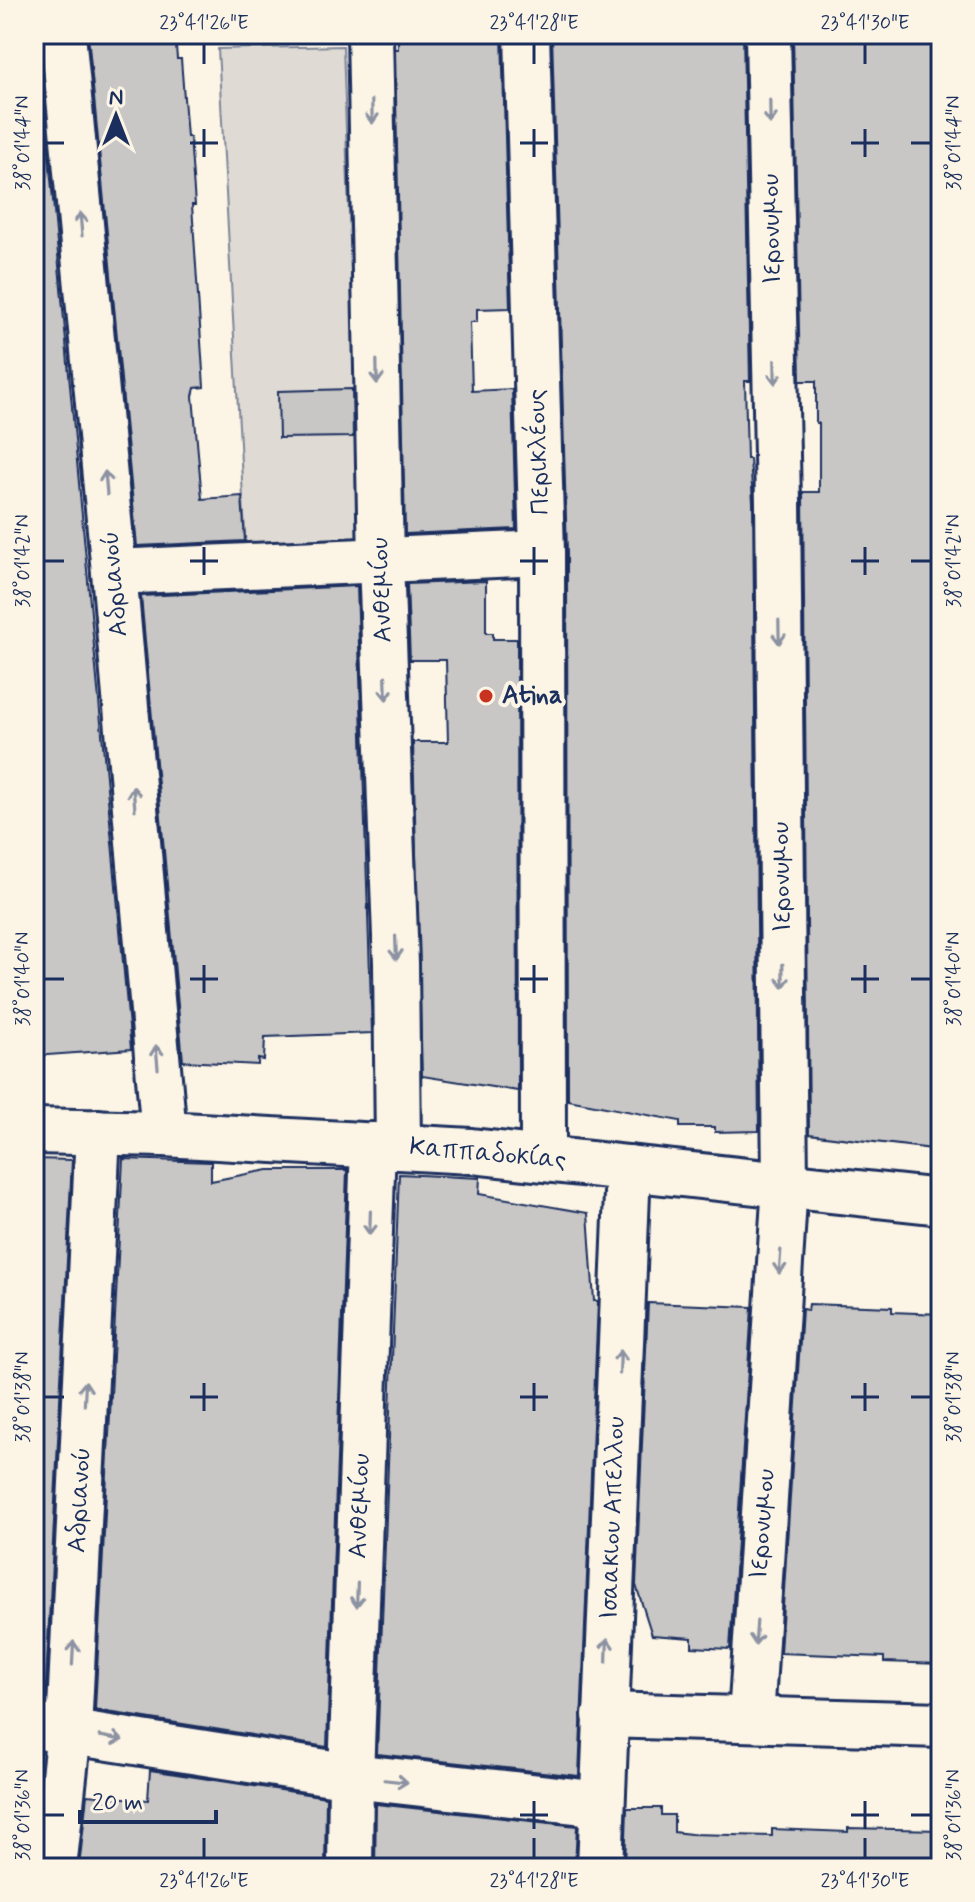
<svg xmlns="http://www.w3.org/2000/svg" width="975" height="1902" font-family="Mynerve,sans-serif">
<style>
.green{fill:#dfdbd4;stroke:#7d8599;stroke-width:2}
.building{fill:#c8c7c6;stroke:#1b2f5e;stroke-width:2}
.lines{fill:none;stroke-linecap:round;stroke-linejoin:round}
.minor-casing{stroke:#1b2f5e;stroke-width:50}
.tertiary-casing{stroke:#1b2f5e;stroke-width:50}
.minor{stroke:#fcf5e5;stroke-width:44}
.tertiary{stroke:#fcf5e5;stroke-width:44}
.oneway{stroke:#8c92a2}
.ticks{fill:none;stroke:#1b2f5e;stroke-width:3}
.poi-dot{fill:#c8321e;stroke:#fcf5e5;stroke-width:3}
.labels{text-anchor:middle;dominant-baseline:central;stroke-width:8;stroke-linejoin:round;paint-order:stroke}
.street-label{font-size:26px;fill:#1b2f5e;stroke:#fcf5e5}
.poi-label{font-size:26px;font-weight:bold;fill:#1b2f5e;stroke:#fcf5e5;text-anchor:start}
.neatline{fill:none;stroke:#1b2f5e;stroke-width:3}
.ticks-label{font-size:20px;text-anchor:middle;fill:#1b2f5e}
</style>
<rect width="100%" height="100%" fill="#fcf5e5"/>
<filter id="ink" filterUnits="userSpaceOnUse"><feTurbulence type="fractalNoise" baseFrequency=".0125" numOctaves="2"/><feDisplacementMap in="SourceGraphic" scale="16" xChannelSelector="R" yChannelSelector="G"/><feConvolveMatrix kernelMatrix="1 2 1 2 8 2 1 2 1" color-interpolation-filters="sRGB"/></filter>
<g filter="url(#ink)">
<polygon class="green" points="343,46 361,549 246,552 218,49"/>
<g class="building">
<polygon points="175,34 177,59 181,59 187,137 190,137 195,205 192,205 204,387 195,388 193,396 202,499 242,496 245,541 137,546 88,35"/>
<polygon points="423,34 502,34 510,308 477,309 477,322 470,322 472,391 512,389 516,529 405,534 395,49 398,49 398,38 423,38"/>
<polygon points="552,34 743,34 750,381 745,381 747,459 750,459 753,502 759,1131 715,1132 715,1127 680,1127 680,1121 568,1100 567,552"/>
<polygon points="793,34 941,34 941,1150 809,1134 803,492 819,492 819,423 816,423 816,381 800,381"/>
<polygon points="38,37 131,1049 34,1056 34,38"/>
<polygon points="352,389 353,437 279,438 278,391"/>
<polygon points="486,581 486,633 493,633 493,639 517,639 518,1091 422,1076 413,742 448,742 446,660 410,660 407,584"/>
<polygon points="357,586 372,1033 265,1037 264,1060 258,1059 258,1065 183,1061 141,596"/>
<polygon points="34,1159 72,1160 45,1702 34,1702"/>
<polygon points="123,1159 211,1162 211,1181 268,1170 347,1170 327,1747 95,1710"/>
<polygon points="399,1174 480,1178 479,1194 588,1213 594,1301 598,1301 579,1776 377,1754"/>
<polygon points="648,1303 752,1307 730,1649 692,1647 692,1638 652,1635 636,1585"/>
<polygon points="809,1304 892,1307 892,1312 941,1314 941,1664 884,1662 884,1657 780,1653 802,1309 808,1310"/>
<polygon points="150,1770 326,1797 325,1868 79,1868 87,1795 148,1800"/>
<polygon points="376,1804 577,1826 575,1868 375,1868"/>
<polygon points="627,1808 661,1808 661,1815 674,1815 674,1832 691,1834 772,1836 772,1829 848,1832 848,1828 941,1830 941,1868 625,1868"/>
</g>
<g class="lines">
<g class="minor-casing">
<g id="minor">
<polyline points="63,34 114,572 164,1134"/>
<polyline points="370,34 381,561 396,963 398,1146"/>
<polyline points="527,34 542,553 543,1158"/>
<polyline points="114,572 542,553"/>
<polyline points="605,1715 941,1725"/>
<polyline points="751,1719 785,1184 778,502 768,34"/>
<polyline points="34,1726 351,1776 602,1804"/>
<polyline points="54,1868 69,1731 98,1132"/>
<polyline points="350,1868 351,1776 373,1145"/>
<polyline points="600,1868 628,1168"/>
</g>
</g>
<g class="tertiary-casing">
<polyline id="tertiary" points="34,1131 164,1134 471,1151 941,1202"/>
</g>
<use href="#minor" class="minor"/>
<use href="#tertiary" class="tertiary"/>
</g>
<defs><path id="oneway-shaft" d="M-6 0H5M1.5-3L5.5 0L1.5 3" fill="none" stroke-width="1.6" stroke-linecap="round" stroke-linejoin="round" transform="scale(2)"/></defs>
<g class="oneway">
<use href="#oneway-shaft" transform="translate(372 112) rotate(89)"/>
<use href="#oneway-shaft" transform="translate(770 112) rotate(89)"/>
<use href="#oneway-shaft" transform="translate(81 224) rotate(-95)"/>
<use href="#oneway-shaft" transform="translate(377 372) rotate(89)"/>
<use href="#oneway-shaft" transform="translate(775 372) rotate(89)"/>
<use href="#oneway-shaft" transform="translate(106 483) rotate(-95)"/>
<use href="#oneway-shaft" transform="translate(779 632) rotate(89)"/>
<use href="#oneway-shaft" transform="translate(386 688) rotate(88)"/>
<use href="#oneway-shaft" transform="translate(134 798) rotate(-95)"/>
<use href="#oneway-shaft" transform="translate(396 948) rotate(88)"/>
<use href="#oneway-shaft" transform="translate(783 976) rotate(89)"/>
<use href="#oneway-shaft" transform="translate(157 1057) rotate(-95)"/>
<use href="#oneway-shaft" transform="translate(370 1223) rotate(92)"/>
<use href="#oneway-shaft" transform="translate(780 1262) rotate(94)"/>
<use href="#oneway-shaft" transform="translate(620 1362) rotate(-88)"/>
<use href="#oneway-shaft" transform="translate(85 1393) rotate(-87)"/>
<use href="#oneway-shaft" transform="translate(357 1595) rotate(92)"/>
<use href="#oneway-shaft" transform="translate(756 1633) rotate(94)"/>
<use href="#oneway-shaft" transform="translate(607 1650) rotate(-88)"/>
<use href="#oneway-shaft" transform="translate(73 1653) rotate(-87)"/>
<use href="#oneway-shaft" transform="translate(111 1738) rotate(10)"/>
<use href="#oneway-shaft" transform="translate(396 1781) rotate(6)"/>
</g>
</g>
<path class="ticks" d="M 204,44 L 204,64M 534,44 L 534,64M 865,44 L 865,64M 204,129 L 204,157M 534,129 L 534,157M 865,129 L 865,157M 44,143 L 64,143M 190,143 L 218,143M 520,143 L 548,143M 851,143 L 879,143M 911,143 L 931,143M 204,547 L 204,575M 534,547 L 534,575M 865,547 L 865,575M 44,561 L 64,561M 190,561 L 218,561M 520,561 L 548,561M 851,561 L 879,561M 911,561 L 931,561M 204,965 L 204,993M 534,965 L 534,993M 865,965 L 865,993M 44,979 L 64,979M 190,979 L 218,979M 520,979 L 548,979M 851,979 L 879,979M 911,979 L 931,979M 204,1383 L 204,1411M 534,1383 L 534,1411M 865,1383 L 865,1411M 44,1397 L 64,1397M 190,1397 L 218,1397M 520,1397 L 548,1397M 851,1397 L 879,1397M 911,1397 L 931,1397M 534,1801 L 534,1829M 865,1801 L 865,1829M 44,1815 L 64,1815M 520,1815 L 548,1815M 851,1815 L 879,1815M 911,1815 L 931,1815M 204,1838 L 204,1858M 534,1838 L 534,1858M 865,1838 L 865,1858"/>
<circle class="poi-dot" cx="486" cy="696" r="8"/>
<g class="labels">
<g class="street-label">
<text transform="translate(772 229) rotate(-91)">Ιερονυμου</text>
<text transform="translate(539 452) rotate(-92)">Περικλέους</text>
<text transform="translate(115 584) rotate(-95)">Αδριανού</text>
<text transform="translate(382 590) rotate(-92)">Ανθεμίου</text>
<text transform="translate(782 877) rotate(-91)">Ιερονυμου</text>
<text transform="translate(488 1154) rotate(5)">Καππαδοκίας</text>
<text transform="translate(80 1500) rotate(-87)">Αδριανού</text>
<text transform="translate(360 1506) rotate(-88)">Ανθεμίου</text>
<text transform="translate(613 1518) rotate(-88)">Ισαακιου Απελλου</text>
<text transform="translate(763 1524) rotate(-86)">Ιερονυμου</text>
</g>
<g class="poi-label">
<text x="502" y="696">Atina</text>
</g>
</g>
<rect width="975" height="1902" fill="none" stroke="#fcf5e5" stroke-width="88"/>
<g transform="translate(116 116)" stroke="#fcf5e5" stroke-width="6" paint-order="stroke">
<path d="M0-6L14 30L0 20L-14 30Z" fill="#1b2f5e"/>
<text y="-12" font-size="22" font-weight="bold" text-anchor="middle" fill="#1b2f5e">N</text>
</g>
<path d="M80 1810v12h136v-12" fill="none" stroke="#1b2f5e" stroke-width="4"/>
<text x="92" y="1810" font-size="24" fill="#1b2f5e" stroke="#fcf5e5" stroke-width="6" paint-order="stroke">20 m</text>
<rect x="44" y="44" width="887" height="1814" class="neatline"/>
<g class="ticks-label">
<text x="204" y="29">23°41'26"E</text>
<text x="534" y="29">23°41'28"E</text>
<text x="865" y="29">23°41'30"E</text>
<text transform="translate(22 143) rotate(-90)" y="7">38°01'44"N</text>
<text transform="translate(953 143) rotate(-90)" y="7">38°01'44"N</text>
<text transform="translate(22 561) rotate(-90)" y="7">38°01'42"N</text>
<text transform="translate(953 561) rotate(-90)" y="7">38°01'42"N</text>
<text transform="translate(22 979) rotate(-90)" y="7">38°01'40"N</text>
<text transform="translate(953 979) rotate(-90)" y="7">38°01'40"N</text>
<text transform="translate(22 1397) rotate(-90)" y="7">38°01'38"N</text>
<text transform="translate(953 1397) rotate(-90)" y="7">38°01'38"N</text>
<text transform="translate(22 1815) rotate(-90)" y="7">38°01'36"N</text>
<text transform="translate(953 1815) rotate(-90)" y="7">38°01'36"N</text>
<text x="204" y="1887">23°41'26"E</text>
<text x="534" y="1887">23°41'28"E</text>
<text x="865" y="1887">23°41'30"E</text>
</g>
</svg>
